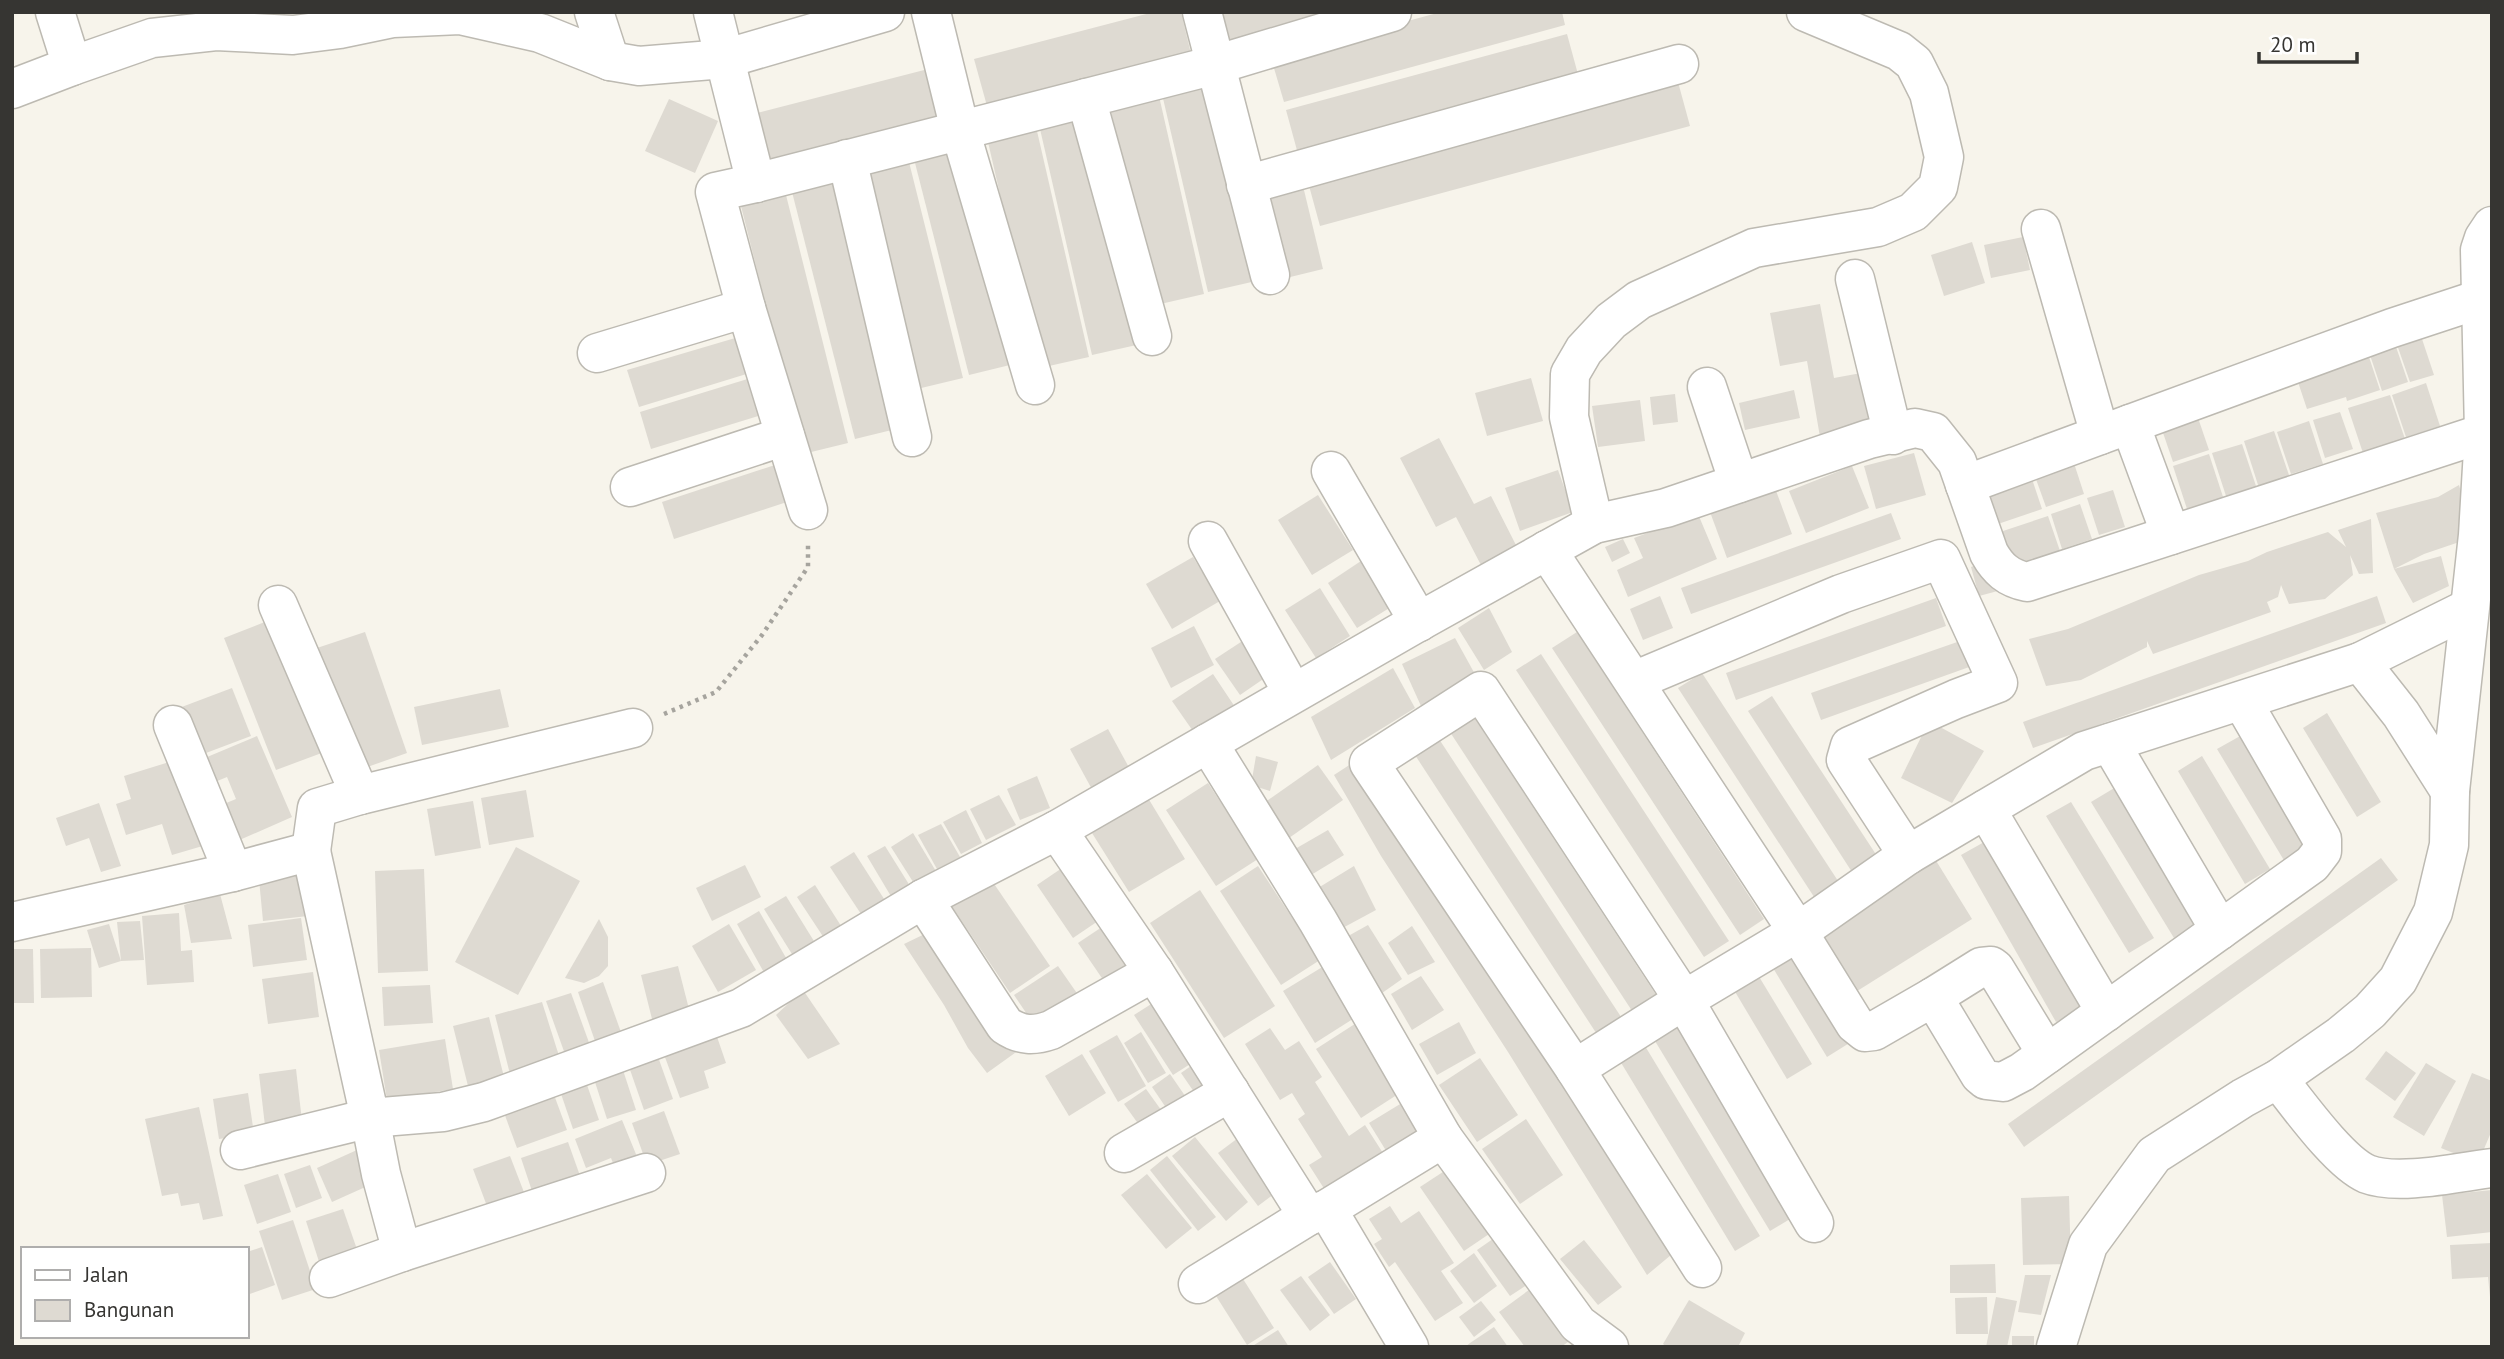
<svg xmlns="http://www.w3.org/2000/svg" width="2504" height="1359" font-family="'PT Sans',sans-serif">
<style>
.building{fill:#dedad2}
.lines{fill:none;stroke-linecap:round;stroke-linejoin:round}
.minor-casing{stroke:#bdbab2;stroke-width:41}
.path{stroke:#a6a49e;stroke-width:4.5;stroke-dasharray:3.5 5;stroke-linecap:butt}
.minor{stroke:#fff;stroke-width:38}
</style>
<rect width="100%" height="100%" fill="#f7f4eb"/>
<g class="building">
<polygon points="1154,12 1181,12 1191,54 987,106 974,59"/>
<polygon points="1217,12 1334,12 1226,42"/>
<polygon points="1441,12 1562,12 1565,25 1284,102 1271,58"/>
<polygon points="1567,34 1579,78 1298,154 1286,110"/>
<polygon points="932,68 945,115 770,161 757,113"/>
<polygon points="1678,82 1690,126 1320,226 1308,182"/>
<polygon points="1210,83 1256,281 1208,292 1162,94"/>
<polygon points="1159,96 1204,294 1156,305 1110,107"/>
<polygon points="669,99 718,121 695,173 645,151"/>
<polygon points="1089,118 1141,344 1092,355 1040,129"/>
<polygon points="1037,131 1089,357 1040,368 988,142"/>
<polygon points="959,144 1014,364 969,375 913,155"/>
<polygon points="908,158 963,378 917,389 862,169"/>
<polygon points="837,176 900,428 855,439 791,188"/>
<polygon points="1303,186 1323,269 1278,280 1259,196"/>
<polygon points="785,191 848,443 803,454 740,202"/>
<polygon points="2023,237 2030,270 1991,278 1984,245"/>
<polygon points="1972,242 1985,283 1944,296 1931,255"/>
<polygon points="1820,304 1834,378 1872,371 1882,425 1820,437 1807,361 1780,366 1770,313"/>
<polygon points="2418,327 2434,375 2410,382 2394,336"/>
<polygon points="742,336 753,372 639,407 627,370"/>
<polygon points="2393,338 2408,382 2382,391 2367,346"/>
<polygon points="2366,348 2380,390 2347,401 2346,397 2307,409 2294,370"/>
<polygon points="754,377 765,414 651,449 640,412"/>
<polygon points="1531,378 1543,421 1487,436 1475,393"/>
<polygon points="2426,383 2440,426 2406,437 2392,395"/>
<polygon points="1794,390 1800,418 1745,430 1739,403"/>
<polygon points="1675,394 1678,422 1653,425 1650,397"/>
<polygon points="2390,395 2405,439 2363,453 2348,408"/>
<polygon points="1640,400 1645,441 1598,447 1592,406"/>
<polygon points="2196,412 2209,450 2173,462 2160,424"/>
<polygon points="2340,412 2353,449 2325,458 2313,420"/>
<polygon points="2309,421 2323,464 2291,474 2277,432"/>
<polygon points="2274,431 2290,478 2259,488 2244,441"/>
<polygon points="1439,438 1474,504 1491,496 1518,549 1482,567 1456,517 1436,527 1400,458"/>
<polygon points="2242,444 2257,489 2227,499 2212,453"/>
<polygon points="1914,453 1926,495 1876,509 1864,466"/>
<polygon points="2071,454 2084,494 2046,507 2032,468"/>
<polygon points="2209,454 2225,503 2189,515 2173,466"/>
<polygon points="775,465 787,502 674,539 662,502"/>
<polygon points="1852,466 1869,508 1806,533 1789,491"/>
<polygon points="1558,470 1573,512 1520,531 1505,488"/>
<polygon points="2029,470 2042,509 1995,525 1982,486"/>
<polygon points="2459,485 2474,537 2424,554 2394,569 2441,556 2449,586 2413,603 2394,569 2376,513 2438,497"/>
<polygon points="1775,488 1792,534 1727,558 1710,512"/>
<polygon points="2113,490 2125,527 2099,535 2087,498"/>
<polygon points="1318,495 1353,550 1312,575 1278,520"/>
<polygon points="2080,504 2092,539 2062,549 2051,514"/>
<polygon points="1891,513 1901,539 1691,614 1681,588"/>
<polygon points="1698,514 1717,559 1628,597 1617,570 1643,558 1634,538"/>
<polygon points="2048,516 2060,551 2009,569 1997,533"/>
<polygon points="2371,519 2373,573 2359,574 2350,555 2353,575 2325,599 2289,604 2281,585 2278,597 2267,602 2271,612 2153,654 2147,641 2147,647 2081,680 2046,686 2029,639 2068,629 2199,575 2248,561 2267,552 2328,532 2346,547 2338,530"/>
<polygon points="1623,539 1630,553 1612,562 1605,547"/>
<polygon points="1193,557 1220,601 1172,629 1146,584"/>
<polygon points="1361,561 1391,607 1357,628 1328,583"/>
<polygon points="1984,562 2009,588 1979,596 1971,567"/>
<polygon points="1320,588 1350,636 1316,658 1285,610"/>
<polygon points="1660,596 1673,628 1643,640 1630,609"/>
<polygon points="2377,596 2386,623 2033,748 2023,722"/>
<polygon points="1936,598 1946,626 1736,700 1726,673"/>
<polygon points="1489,608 1512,652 1484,670 1458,628"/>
<polygon points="275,618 327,751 276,770 224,638"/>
<polygon points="1194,626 1214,665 1171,688 1151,648"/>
<polygon points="365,632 407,753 356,771 314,649"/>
<polygon points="1577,632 1764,919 1740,935 1552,648"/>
<polygon points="1247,638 1272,673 1240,695 1215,659"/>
<polygon points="1455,638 1476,676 1421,706 1402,664"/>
<polygon points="1963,640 1972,666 1821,720 1811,693"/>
<polygon points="1541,654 1729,941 1704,957 1516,670"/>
<polygon points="1393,668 1415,708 1331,760 1311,717"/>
<polygon points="1702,673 1842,887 1818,903 1678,688"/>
<polygon points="1213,674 1235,707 1195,734 1172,701"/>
<polygon points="232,688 251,736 198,756 179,708"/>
<polygon points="500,689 509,727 422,745 414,707"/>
<polygon points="1772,696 1877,856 1852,872 1748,711"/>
<polygon points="2327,713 2381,802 2357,817 2303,728"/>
<polygon points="1472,714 1660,1001 1636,1017 1448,729"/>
<polygon points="1929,721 1984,751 1952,803 1901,778"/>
<polygon points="1108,729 1132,773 1094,793 1070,749"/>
<polygon points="2242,735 2309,847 2285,862 2217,749"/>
<polygon points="257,736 292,817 235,842 219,806 236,799 227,777 210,784 200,760"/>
<polygon points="1439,739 1627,1026 1602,1042 1415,755"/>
<polygon points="1256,756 1278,762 1270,791 1251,785"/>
<polygon points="2202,756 2270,869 2245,884 2178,771"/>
<polygon points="179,759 206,845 172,855 162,824 126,835 116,804 131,799 124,776"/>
<polygon points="1357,760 1411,861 1531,1035 1671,1255 1647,1275 1508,1052 1381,856 1334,775"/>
<polygon points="1318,765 1343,800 1289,838 1264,803"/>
<polygon points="1037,776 1050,808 1020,820 1007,789"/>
<polygon points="1208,783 1258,859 1216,886 1166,810"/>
<polygon points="2116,787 2199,924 2174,938 2091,802"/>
<polygon points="526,790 534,837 489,845 481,798"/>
<polygon points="999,795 1016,825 986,840 970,809"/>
<polygon points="1148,798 1185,859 1129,892 1092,833"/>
<polygon points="473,801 481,848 435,856 427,809"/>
<polygon points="2071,802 2154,938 2129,953 2046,816"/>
<polygon points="99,803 121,866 101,872 89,838 66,846 56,818"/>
<polygon points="966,810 982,843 961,854 943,822"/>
<polygon points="941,824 960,857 937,869 918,835"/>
<polygon points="1328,830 1344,855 1311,875 1295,849"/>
<polygon points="913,833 937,873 915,885 891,847"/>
<polygon points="1986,841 2081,1008 2056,1022 1961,855"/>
<polygon points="885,846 910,886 892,898 867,856"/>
<polygon points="516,847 580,881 518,995 455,962"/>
<polygon points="854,852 886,902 863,917 830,867"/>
<polygon points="2381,858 2398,880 2024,1147 2008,1124"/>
<polygon points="1935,859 1972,919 1846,998 1808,938"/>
<polygon points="303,865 308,916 263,921 258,869"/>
<polygon points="745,865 761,897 712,921 696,888"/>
<polygon points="1065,866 1101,919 1073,938 1037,885"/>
<polygon points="1258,866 1320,960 1281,985 1220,891"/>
<polygon points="1354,866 1376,910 1337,931 1318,888"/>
<polygon points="424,869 428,971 378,973 375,871"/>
<polygon points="986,872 1050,966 1010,993 947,899"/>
<polygon points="815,885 843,929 826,941 797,897"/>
<polygon points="1200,890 1275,1006 1224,1038 1150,923"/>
<polygon points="220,894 232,939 191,943 184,905"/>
<polygon points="786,896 817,946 795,959 764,909"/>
<polygon points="759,911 789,963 766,976 737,924"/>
<polygon points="179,913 181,951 192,950 194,982 147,985 142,916"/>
<polygon points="301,918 307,960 253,967 248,925"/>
<polygon points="599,919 608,937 608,966 599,976 584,983 565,978"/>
<polygon points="140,921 144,960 121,961 117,922"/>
<polygon points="109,924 121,961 99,968 87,930"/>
<polygon points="729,924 756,970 718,992 692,946"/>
<polygon points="1368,925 1402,979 1375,998 1341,940"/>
<polygon points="1412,926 1435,962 1408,975 1388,943"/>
<polygon points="1102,927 1132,970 1108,987 1078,943"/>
<polygon points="935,929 1022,1048 987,1073 968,1048 944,1005 904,944"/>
<polygon points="91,948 92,997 41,998 40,949"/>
<polygon points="12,949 33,949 34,1003 12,1003"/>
<polygon points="1798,953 1851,1042 1827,1057 1773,968"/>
<polygon points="678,966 690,1013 653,1023 641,975"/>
<polygon points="1058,966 1081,999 1037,1029 1014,995"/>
<polygon points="1324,966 1356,1017 1315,1043 1283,991"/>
<polygon points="313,972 319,1017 268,1024 262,979"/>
<polygon points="1758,975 1812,1064 1787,1079 1734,990"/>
<polygon points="1421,976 1444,1010 1412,1030 1391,994"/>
<polygon points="603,982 622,1035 596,1044 578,992"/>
<polygon points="430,985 433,1023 384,1026 382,987"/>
<polygon points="803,990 840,1044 808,1059 776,1015"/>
<polygon points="571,993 591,1048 566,1057 546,1001"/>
<polygon points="1156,1001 1195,1061 1173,1075 1134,1015"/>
<polygon points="542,1002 560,1059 510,1074 495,1015"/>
<polygon points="489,1017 504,1077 468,1086 453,1026"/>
<polygon points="1361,1020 1406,1089 1361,1118 1316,1049"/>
<polygon points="1459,1022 1476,1053 1437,1075 1419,1044"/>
<polygon points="1680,1026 1795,1216 1770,1231 1655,1041"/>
<polygon points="1270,1028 1285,1050 1299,1041 1322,1077 1315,1082 1349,1136 1365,1125 1390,1164 1332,1201 1309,1165 1322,1157 1298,1119 1305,1114 1292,1093 1280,1100 1245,1044"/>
<polygon points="715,1031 726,1063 704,1071 709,1088 680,1098 662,1049"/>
<polygon points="1141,1032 1166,1073 1148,1083 1124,1043"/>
<polygon points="1117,1035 1146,1086 1118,1102 1089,1051"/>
<polygon points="445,1039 453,1089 387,1100 379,1050"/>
<polygon points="1645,1046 1760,1236 1735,1251 1620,1061"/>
<polygon points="2386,1051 2416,1073 2395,1101 2365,1079"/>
<polygon points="657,1054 673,1099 644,1110 628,1064"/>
<polygon points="1082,1054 1106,1093 1069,1116 1045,1076"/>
<polygon points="1480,1058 1518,1115 1477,1142 1439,1085"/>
<polygon points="1201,1059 1222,1092 1203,1105 1181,1073"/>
<polygon points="2426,1063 2456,1081 2424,1136 2393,1117"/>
<polygon points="622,1067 636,1110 607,1119 593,1076"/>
<polygon points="296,1069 302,1121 265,1126 259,1074"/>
<polygon points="2472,1073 2492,1081 2492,1130 2478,1163 2441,1148"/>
<polygon points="1170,1074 1192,1106 1173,1118 1152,1087"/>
<polygon points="584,1076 599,1120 573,1129 558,1085"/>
<polygon points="550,1084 567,1130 517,1148 500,1102"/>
<polygon points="1146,1089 1169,1121 1147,1136 1124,1104"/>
<polygon points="248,1093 254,1134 219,1139 213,1099"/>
<polygon points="1410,1098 1435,1136 1393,1162 1369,1123"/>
<polygon points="199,1107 223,1216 203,1220 199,1203 181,1206 178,1193 162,1196 145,1119"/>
<polygon points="664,1111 680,1154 647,1165 632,1123"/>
<polygon points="1526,1119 1563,1175 1520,1204 1482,1149"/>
<polygon points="622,1120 640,1164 617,1173 611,1158 586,1168 575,1139"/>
<polygon points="1242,1135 1282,1188 1258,1206 1218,1153"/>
<polygon points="1195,1137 1248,1202 1226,1221 1172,1156"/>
<polygon points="568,1142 584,1187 536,1203 521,1158"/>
<polygon points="357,1150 372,1184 332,1202 317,1168"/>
<polygon points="510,1156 527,1200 490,1214 473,1169"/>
<polygon points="1167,1156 1216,1217 1198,1231 1150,1170"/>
<polygon points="310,1165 322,1198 296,1208 284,1174"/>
<polygon points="1452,1166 1495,1230 1464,1251 1420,1187"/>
<polygon points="278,1174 291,1212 257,1224 244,1185"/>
<polygon points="1147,1174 1192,1228 1166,1249 1121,1195"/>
<polygon points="2492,1190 2492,1232 2447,1237 2442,1195"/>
<polygon points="2069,1196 2071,1264 2023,1265 2021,1198"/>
<polygon points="1390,1206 1401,1223 1419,1211 1454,1263 1441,1271 1463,1303 1435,1321 1395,1262 1389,1267 1374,1244 1382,1239 1369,1219"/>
<polygon points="343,1209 360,1258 322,1271 306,1221"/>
<polygon points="293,1220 316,1289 282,1300 259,1231"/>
<polygon points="1500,1234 1533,1281 1510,1296 1477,1250"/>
<polygon points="1584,1240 1622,1287 1598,1305 1560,1259"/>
<polygon points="2492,1243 2492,1297 2490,1297 2488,1277 2452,1279 2450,1245"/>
<polygon points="262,1247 275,1285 247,1295 247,1252"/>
<polygon points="1474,1253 1497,1286 1474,1303 1450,1271"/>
<polygon points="1330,1262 1356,1299 1334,1314 1308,1277"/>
<polygon points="1995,1264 1996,1293 1950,1293 1950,1265"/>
<polygon points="1238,1271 1274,1328 1247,1345 1211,1288"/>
<polygon points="2025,1275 2051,1275 2041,1315 2018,1312"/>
<polygon points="1301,1276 1330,1315 1310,1331 1280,1290"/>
<polygon points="1533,1287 1572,1339 1561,1347 1525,1347 1499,1312"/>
<polygon points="1987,1297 1988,1334 1956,1334 1955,1298"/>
<polygon points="1996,1297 2017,1301 2007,1347 1986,1347"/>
<polygon points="1689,1300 1745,1333 1738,1347 1667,1347 1663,1344"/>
<polygon points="1481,1301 1496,1320 1474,1337 1459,1317"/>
<polygon points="1494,1327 1508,1347 1465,1347 1470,1343"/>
<polygon points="1278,1330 1289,1347 1251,1347"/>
<rect x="2012" y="1336" width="22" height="11"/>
</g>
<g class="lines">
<g class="minor-casing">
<g id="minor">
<polyline points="55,12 72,66"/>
<polyline points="594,12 610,61"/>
<polyline points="713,12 756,183 715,192 746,308 808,510"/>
<polyline points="931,12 960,130 1035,385"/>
<polyline points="1202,12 1270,275"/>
<polyline points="12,89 72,66 152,38 216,31 293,35 340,29 393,18 460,15 540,33 610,61 639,66 724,59 885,12"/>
<polyline points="1086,98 1152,336"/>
<polyline points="847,159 912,437"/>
<polyline points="756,183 1215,65 1392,12"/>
<polyline points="1246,185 1679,64"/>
<polyline points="2041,229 2100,435"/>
<polyline points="1855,279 1893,435"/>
<polyline points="597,353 746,308"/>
<polyline points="1707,387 1739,483"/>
<polyline points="2130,424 2392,328 2480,299"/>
<polyline points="1331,471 1419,622"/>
<polyline points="1965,485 2130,424 2171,535"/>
<polyline points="630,487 785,436"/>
<polyline points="1594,524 1569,417 1570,374 1584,350 1611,321 1639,300 1754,248 1878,227 1913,212 1938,187 1944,157 1929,93 1914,63 1899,51 1806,12"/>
<polyline points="1208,541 1293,693"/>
<polyline points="1547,550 1798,932 1855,1024 1865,1032 1874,1031 1933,997 1980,1075 1986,1080 2003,1082 2022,1072 2312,864 2322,851 2322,839 2242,701"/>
<polyline points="278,605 360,795"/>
<polyline points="2360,662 2469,608"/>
<polyline points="1634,681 1841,594 1941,559 1998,683 1956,699 1850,746 1846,760 1908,855"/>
<polyline points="173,725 233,872"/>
<polyline points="2110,743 2220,930"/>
<polyline points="1986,809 2106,1012"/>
<polyline points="1057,830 1154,972 1308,1216 1327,1209 1443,1138 1318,921 1208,743"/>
<polyline points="311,851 317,808 360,795 633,728"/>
<path d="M 923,899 L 1005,1025 C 1021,1036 1034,1036 1051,1030 L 1154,972"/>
<path d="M 12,922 L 233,872 L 311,851 L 370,1118 L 443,1112 L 484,1102 L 741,1008 L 923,899 L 1057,830 L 1413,625 L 1594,524 L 1666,508 L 1869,439 L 1915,428 L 1933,432 L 1957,462 L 1989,553 C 1998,569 2008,578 2027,582 L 2484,433"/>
<polyline points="1933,997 1981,967 1991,966 1995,969 2047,1054"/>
<polyline points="1575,1069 1684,1000 1798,932 1908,855 2084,751 2360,662 2401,714 2450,791"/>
<path d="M 2278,1079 C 2298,1104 2339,1162 2367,1174 C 2398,1186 2459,1172 2492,1168"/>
<polyline points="1443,1138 1578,1324 1609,1347"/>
<polyline points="240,1150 370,1118 381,1174 402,1252"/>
<polyline points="1124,1153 1230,1092"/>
<polyline points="1327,1209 1409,1347"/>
<polyline points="1702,1268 1575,1069 1369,763 1481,691 1684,1000 1814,1223"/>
<polyline points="329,1278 402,1252 646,1173"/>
<polyline points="1198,1284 1308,1216"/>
<polyline points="2056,1347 2088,1245 2154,1155 2243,1098 2278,1079 2341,1035 2370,1011 2398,980 2433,912 2449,845 2450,791 2478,535 2484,433 2480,250 2484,238 2492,226"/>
</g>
</g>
<polyline class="path" points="664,714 716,692 762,635 808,567 808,543"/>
<use href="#minor" class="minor"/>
</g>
<rect width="2504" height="1359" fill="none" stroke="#363532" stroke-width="28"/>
<rect x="21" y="1247" width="228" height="91" fill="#ffffff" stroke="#afaead" stroke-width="2"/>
<rect x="35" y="1270" width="35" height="10" fill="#ffffff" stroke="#afaead" stroke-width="2"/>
<text x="84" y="1282" font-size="21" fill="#363532">Jalan</text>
<rect x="35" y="1300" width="35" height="21" fill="#dedad2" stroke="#afaead" stroke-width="2"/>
<text x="84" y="1317" font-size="21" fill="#363532">Bangunan</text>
<path d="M2259 52v10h98v-10" fill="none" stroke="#363532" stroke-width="3.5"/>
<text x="2270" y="52" font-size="21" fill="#363532" stroke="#ffffff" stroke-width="5" paint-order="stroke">20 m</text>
</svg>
